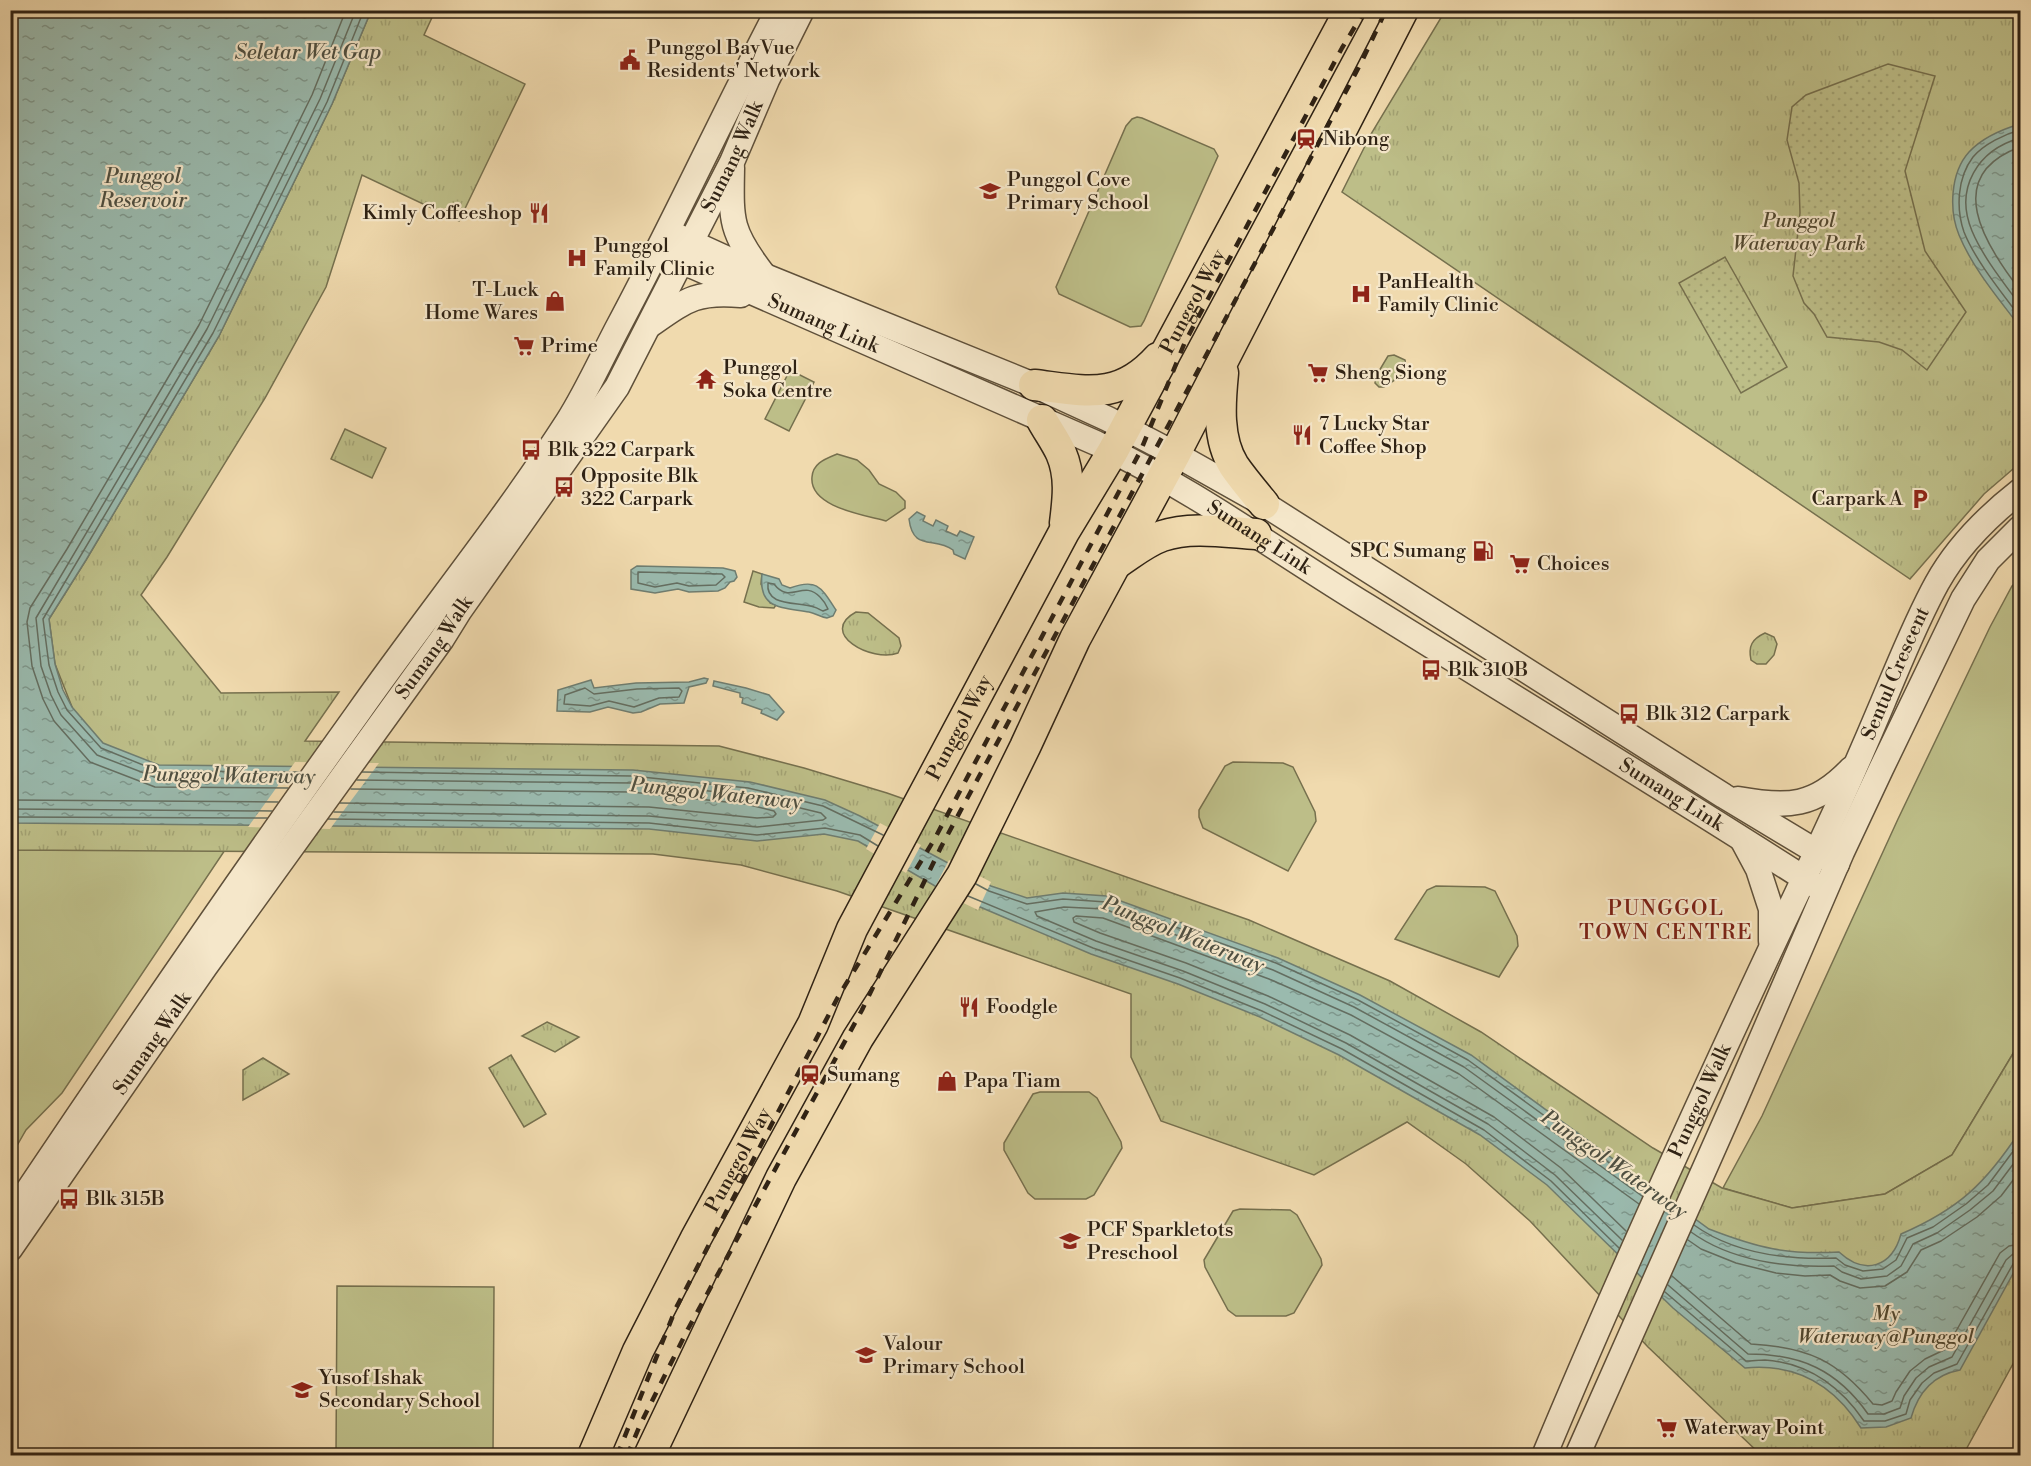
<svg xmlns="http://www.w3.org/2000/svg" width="2031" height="1466" font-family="'Libre Bodoni',serif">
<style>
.grass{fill:#bdbe88;stroke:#76704e;stroke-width:1.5}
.park{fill:url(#park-tufts);stroke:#76704e;stroke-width:1.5}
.garden{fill:url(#garden-dots);stroke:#76704e;stroke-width:1.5}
.water{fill:url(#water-ripples);stroke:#6f7d70;stroke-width:1.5}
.pier{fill:#f0daae}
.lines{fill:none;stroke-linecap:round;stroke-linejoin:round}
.shore{stroke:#646e61;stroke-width:1.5}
.minor-casing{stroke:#5f503a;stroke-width:27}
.major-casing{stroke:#2f2214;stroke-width:33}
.minor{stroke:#f5e7ca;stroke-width:24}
.major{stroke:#f0daae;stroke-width:30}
.rail{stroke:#2f2214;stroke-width:4.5;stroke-dasharray:10 10;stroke-linecap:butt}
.labels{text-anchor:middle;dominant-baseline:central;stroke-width:4.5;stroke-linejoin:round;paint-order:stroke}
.poi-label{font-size:20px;fill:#2f2214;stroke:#f5e7ca;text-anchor:start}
.street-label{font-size:20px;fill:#2f2214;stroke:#f5e7ca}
.park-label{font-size:20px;font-style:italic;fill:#524931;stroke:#f5e7ca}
.water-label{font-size:21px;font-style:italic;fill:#4f5042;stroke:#f5e7ca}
.neighbourhood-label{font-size:21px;letter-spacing:1.5px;fill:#7a1f14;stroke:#f5e7ca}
</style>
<defs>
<pattern id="park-tufts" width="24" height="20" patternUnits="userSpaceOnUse" patternTransform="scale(1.5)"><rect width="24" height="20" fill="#bdbe88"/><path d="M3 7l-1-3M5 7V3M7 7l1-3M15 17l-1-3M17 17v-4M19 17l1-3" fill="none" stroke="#a3a374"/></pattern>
<pattern id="garden-dots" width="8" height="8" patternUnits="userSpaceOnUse" patternTransform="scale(1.5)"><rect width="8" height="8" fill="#bdbe88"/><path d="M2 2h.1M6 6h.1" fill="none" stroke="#a3a374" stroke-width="1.8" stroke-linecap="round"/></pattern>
<pattern id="water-ripples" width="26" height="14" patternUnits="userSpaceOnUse" patternTransform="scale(1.5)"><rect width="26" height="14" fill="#9abaae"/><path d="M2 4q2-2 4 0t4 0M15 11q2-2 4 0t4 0" fill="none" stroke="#7e978c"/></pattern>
</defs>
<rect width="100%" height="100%" fill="#f0daae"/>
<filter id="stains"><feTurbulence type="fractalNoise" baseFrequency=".00333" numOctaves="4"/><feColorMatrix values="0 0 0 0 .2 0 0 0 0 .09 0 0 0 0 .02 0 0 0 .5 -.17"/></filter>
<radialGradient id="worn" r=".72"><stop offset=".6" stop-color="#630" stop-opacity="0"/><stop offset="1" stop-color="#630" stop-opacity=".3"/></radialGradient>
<g class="grass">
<polygon points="1137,117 1142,118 1214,149 1218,156 1144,321 1141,326 1130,327 1059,294 1056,287 1126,126 1132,119"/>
<polygon points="790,370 814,382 789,431 765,419"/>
<path d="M 837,454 L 857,460 L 869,470 L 879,484 L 896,492 L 905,501 L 905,508 L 886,521 C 864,515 809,507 812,477 C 813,463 825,459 837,454 Z"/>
<polygon points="753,571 762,574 761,584 770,603 776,605 774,608 759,607 744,602"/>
<polygon points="2020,579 2020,1042 1952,1155 1885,1194 1792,1208 1723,1188 1762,1116 1898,819 1990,627 2012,586"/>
<polygon points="1233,762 1283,763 1293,767 1315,812 1316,821 1288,871 1203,828 1199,817 1199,810 1225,766"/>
<polygon points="11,850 225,850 62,1093 26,1130 11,1156"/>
<polygon points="1436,886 1485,887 1495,891 1517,936 1518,946 1499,977 1395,939 1427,890"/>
<polygon points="1040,1092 1089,1092 1097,1098 1121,1142 1122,1148 1094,1195 1086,1199 1035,1199 1028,1193 1004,1150 1004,1143 1033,1094"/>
<polygon points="1240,1209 1290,1210 1297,1215 1321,1259 1322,1265 1294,1313 1286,1316 1236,1316 1228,1310 1205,1267 1204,1260 1233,1211"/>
<polygon points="337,1286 494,1287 493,1455 336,1455"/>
</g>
<g class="park">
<polygon points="371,11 435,11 424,35 525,84 459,221 362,175 326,287 265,398 167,557 141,595 221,693 339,692 305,741 719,746 804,768 887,793 1249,920 1390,981 1481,1032 1653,1148 1722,1188 1792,1208 1885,1194 1952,1155 2020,1042 2020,1351 1963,1455 1761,1455 1648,1347 1530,1221 1466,1164 1407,1122 1314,1175 1161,1121 1131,1057 1131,994 837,891 741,865 653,854 11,850 11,823 72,707 55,664 49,619 86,560 219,336 332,104"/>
<polygon points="1445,11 2020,11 2020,463 1984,494 1910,579 1342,192 1371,134"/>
<polygon points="1394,355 1405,360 1406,367 1404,374 1384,387 1379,387 1375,383 1376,376 1388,356"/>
<polygon points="345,429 386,448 372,478 331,459"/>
<path d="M 856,612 L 868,613 L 899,638 L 901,646 L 898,653 C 872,663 817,633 856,612 Z"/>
<path d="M 1765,633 L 1774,637 L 1777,644 L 1774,655 L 1766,664 L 1757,664 L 1751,660 C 1748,646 1752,639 1765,633 Z"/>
<polygon points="547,1022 579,1037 555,1052 522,1036"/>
<polygon points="511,1055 546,1114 524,1127 489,1068"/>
<polygon points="263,1058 289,1074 243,1100 243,1070"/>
</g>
<g class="garden">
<polygon points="1888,64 1935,76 1905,171 1925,251 1966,312 1927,370 1902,350 1879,342 1827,337 1814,314 1804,303 1793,276 1800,213 1799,183 1787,140 1792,107 1806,95"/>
<polygon points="1725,257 1787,367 1741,393 1679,283"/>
</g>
<g class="water">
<path d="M 11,11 L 371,11 L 332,104 L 219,336 L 86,560 L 49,619 L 55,664 L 63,690 L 72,707 L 103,743 L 159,765 L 633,770 L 750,782 L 825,800 L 860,816 L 991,886 L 1027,898 L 1063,893 L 1107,896 L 1278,958 L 1360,995 L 1471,1055 L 1709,1229 C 1758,1248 1787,1255 1839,1252 C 1865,1276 1892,1267 1901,1234 C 1959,1209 1986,1183 2020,1131 L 2020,1261 L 1960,1370 C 1933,1375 1918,1393 1911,1418 L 1886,1427 L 1861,1428 C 1834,1385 1796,1363 1745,1368 L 1673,1308 L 1547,1185 L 1480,1135 L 1339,1055 L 1260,1017 L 1178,984 L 1091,954 L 947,893 L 858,841 L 824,834 L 757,841 L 649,829 L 11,823 Z"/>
<path d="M 2020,124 L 2020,327 C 1999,299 1973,269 1959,235 C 1949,211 1950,173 1969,152 C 1982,138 2003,129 2020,124 Z"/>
<path d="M 917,512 L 925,516 L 923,521 L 933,526 L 936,520 L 948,526 L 946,531 L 957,536 L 960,531 L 974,537 L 965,559 L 954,554 L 953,550 C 934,536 913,552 909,519 Z"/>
<polygon points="637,566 723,568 735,571 737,577 734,581 730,582 725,588 718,591 689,592 678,589 655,593 631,589 631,570"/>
<path d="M 762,574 L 779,579 L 782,585 L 790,588 C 817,578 821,587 836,610 L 833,616 L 827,618 C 820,617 815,613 809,612 C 782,607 758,610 762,574 Z"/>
<polygon points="704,678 708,679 706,683 689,687 684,703 660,704 641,712 633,713 608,707 590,712 557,711 558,690 591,680 594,688 636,683 689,682"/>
<polygon points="714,681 746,688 769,695 784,712 777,720 761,713 762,710 742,703 743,698 740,697 740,693 713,686"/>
</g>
<g class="pier">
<polygon points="295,762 379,763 330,829 248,827"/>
<polygon points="880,823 921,845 906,873 866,849"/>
<polygon points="949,860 991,882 978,910 934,889"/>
</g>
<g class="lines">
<g class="shore">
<path d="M 2020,130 C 2005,134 1984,144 1973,157 C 1957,178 1956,209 1964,232 C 1975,260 2002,293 2020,317"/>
<path d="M 2020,138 C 1978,150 1954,188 1972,231 C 1983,257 2003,282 2020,305"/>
<path d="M 2020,147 C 1941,176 1985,245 2020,290"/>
<polygon points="638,572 722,574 725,577 716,585 689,586 677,583 655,587 638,583"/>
<path d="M 768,583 L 774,584 C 790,605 803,579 820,597 C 824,601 826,604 828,609 L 823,611 C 820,610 818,608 814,607 C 800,601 765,608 768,583 Z"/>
<polygon points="585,688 594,694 637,689 679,688 682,691 679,697 659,698 634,707 609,701 590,706 564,704 565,695"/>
<polyline points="300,772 158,771 101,748 67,710 58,692 49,665 43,619 213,333 327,102 364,10"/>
<polyline points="362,772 632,776 748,788 823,806 883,835"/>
<polyline points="294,779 157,778 97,755 61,715 51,695 41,666 36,618 207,329 320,99 356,10"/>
<polyline points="288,788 155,787 90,762 54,721 43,699 32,666 27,622 30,608 67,549 199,325 312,95 346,10"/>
<polyline points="10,800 278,802"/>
<polyline points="340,803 649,807 757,818 773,817 776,814 774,811 746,804 631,792 351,789"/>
<polyline points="10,809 272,811"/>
<polyline points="334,812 649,816 757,827 823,820 826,818 821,813 747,795 632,783 357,780"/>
<polyline points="10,817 267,818"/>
<polyline points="328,819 649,823 757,835 825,828 860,835 878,846"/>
<polyline points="976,884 989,891 1027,904 1063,899 1106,902 1276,963 1358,1000 1468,1060 1645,1189"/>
<polyline points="968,896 1093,948 1180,978 1262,1011 1342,1049 1484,1130 1551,1181 1619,1248"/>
<path d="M 1694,1225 C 1734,1254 1788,1260 1836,1258 L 1845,1265 L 1863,1271 L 1883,1269 L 1896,1260 L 1907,1238 L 1933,1227 L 1966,1204 L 1988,1185 L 2020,1142"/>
<polyline points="1626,1231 1561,1168 1494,1117 1350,1035 1268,996 1186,963 1100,933 1074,922 1073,918 1076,916 1103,918 1269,979 1351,1015 1459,1074 1639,1204"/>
<path d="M 1691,1232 C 1731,1261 1786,1268 1834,1266 L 1842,1272 L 1861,1279 L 1887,1276 L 1901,1266 L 1913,1244 L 1937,1233 L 1970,1210 L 1993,1191 L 2020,1155"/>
<polyline points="1622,1240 1555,1175 1488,1124 1346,1043 1265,1004 1183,971 1096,941 1037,916 1035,912 1064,907 1104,909 1273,970 1354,1007 1464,1067 1642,1196"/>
<polyline points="1688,1240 1701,1249 1736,1263 1776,1273 1805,1276 1830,1275 1840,1281 1860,1288 1885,1286 1907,1272 1921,1250 1941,1241 1977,1217 2001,1196 2020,1171"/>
<path d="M 1672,1276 L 1751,1344 C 1807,1347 1837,1360 1873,1404 L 1882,1405 L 1892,1401 L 1896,1392 L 1910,1371 L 1925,1359 L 1946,1349 L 2000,1253 L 2009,1246 L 2020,1244"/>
<path d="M 1668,1285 L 1748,1354 C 1801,1354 1837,1370 1868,1414 L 1884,1414 L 1900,1408 L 1904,1396 L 1916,1378 L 1929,1367 L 1952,1357 L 2006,1260 L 2013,1254 L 2020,1253"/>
<path d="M 1665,1292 L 1746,1361 C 1752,1361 1759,1360 1765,1360 C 1809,1363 1840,1386 1864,1421 L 1885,1421 L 1906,1414 L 1910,1400 L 1922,1383 L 1934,1373 L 1957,1364 L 2013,1264 L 2020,1260"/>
</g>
<g class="minor-casing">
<g id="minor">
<path d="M 732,168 C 731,221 730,231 763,274"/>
<polyline points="675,235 765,276 1034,385 1108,419 1175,454 1264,504 1724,796 1837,864"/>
<path id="s1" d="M 667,255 L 1096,443 C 1191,488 1277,551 1367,606 C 1520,701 1673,794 1824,891"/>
<path d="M 650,325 C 686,300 696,291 741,295"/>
<path d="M 1738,799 C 1788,808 1815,807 1851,769"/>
<polyline points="1743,841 1758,869 1771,909 1771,941"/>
<path d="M 10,1217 C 124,1047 239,879 358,713 C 427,615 503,522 568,421 C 587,391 602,357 619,325 C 674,222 723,115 778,10"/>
<path id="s2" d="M 10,1249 L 205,967 L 442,639 L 460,610 L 617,387 L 732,162 L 767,80 L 802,10"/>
<path id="s3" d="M 1544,1456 C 1629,1252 1722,1051 1817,851 C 1840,802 1862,752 1883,702 C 1900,662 1916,621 1937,583 C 1957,547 1988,516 2020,491"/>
<polyline points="1577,1456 1735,1100 1842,852 1881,769 1963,599 1988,560 2020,528"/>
</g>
</g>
<g class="major-casing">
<g id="major">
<path d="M 1223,373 C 1220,403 1217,439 1234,466 C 1243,479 1254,492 1264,504"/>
<path d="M 1034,385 C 1086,391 1119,401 1158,358"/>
<path d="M 1042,420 C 1048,431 1056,442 1061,453 C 1071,476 1068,499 1065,523"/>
<path d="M 1117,563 C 1131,554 1145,542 1162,536 C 1191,526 1225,532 1256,534"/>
<path id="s4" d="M 593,1456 L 638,1351 L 695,1240 L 813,1024 L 852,929 L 1064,532 L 1113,451 L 1350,10"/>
<polyline points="649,1456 781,1178 858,1038 962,875 1025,747 1075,639 1175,454 1403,10"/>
</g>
</g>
<use href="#minor" class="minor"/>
<use href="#major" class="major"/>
<g class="rail">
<polyline points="617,1456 676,1308 838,997 934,840 1141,450 1185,342 1342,48 1365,10"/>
<polyline points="627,1456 640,1425 688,1329 862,1010 941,847 1209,350 1362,61 1386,10"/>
</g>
</g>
<defs>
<g id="civic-bare" transform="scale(1.62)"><path d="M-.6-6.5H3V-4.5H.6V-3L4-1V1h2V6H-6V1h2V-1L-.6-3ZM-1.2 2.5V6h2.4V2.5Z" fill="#8f2418" stroke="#f5e7ca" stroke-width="2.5" paint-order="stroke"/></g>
<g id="station-bare" transform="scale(1.62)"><path d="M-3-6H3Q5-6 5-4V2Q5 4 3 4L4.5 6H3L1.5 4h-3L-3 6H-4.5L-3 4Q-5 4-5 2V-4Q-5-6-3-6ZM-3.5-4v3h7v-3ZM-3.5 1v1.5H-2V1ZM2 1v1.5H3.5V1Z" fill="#8f2418" stroke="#f5e7ca" stroke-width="2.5" paint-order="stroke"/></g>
<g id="school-bare" transform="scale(1.62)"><path d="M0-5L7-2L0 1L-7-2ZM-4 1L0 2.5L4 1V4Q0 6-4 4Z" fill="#8f2418" stroke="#f5e7ca" stroke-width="2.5" paint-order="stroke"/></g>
<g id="restaurant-bare" transform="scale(1.62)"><path d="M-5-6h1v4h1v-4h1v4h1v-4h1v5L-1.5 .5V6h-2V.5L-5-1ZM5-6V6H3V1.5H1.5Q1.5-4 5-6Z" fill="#8f2418" stroke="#f5e7ca" stroke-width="2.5" paint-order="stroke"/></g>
<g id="hospital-bare" transform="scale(1.62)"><path d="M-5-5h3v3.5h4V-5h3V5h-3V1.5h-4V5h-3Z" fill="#8f2418" stroke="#f5e7ca" stroke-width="2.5" paint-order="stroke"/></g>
<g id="shop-bare" transform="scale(1.62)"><path d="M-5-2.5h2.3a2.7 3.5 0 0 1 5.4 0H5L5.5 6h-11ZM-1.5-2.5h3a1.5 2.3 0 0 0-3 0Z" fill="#8f2418" stroke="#f5e7ca" stroke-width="2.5" paint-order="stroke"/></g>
<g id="supermarket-bare" transform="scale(1.62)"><path d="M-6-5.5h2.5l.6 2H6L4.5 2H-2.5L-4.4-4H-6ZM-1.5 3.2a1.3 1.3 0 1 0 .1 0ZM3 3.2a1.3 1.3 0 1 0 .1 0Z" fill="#8f2418" stroke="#f5e7ca" stroke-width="2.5" paint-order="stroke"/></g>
<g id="temple-bare" transform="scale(1.62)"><path d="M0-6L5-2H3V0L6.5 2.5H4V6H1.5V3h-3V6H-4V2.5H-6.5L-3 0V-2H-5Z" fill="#8f2418" stroke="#f5e7ca" stroke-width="2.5" paint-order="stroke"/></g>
<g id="bus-bare" transform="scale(1.62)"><path d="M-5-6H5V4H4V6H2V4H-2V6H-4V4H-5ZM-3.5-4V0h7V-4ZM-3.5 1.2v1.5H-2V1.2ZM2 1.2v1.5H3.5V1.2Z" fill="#8f2418" stroke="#f5e7ca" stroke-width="2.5" paint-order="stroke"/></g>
<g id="parking-bare" transform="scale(1.62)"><path d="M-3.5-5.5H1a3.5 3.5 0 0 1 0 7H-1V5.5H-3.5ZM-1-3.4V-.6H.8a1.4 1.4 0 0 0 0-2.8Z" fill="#8f2418" stroke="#f5e7ca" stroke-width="2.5" paint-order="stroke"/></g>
<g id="fuel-bare" transform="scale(1.62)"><path d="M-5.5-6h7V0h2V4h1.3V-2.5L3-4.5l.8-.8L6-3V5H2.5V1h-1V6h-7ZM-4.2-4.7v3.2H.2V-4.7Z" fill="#8f2418" stroke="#f5e7ca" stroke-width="2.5" paint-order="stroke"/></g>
</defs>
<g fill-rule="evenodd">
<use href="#civic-bare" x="630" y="60"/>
<use href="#station-bare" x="1306" y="139"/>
<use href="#school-bare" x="990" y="191"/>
<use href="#restaurant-bare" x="539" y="213"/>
<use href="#hospital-bare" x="577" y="258"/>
<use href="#hospital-bare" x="1361" y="294"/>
<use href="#shop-bare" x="555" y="301"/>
<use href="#supermarket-bare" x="524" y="346"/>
<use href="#supermarket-bare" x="1318" y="373"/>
<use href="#temple-bare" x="706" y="379"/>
<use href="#restaurant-bare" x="1302" y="435"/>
<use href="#bus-bare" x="531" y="450"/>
<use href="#bus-bare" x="564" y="487"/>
<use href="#parking-bare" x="1920" y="499"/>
<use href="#fuel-bare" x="1483" y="551"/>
<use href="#supermarket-bare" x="1520" y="564"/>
<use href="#bus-bare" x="1431" y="670"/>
<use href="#bus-bare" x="1629" y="714"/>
<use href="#restaurant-bare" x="969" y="1007"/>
<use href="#station-bare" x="810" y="1075"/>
<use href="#shop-bare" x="947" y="1081"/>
<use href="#bus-bare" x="69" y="1199"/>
<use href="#school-bare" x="1070" y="1241"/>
<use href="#school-bare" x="866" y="1355"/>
<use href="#school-bare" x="302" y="1390"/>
<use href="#supermarket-bare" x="1667" y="1428"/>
</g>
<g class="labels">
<g class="poi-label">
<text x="647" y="48">Punggol BayVue<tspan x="647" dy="23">Residents' Network</tspan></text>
<text x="1323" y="139">Nibong</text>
<text x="1007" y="180">Punggol Cove<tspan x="1007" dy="23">Primary School</tspan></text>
<text x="522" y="213" text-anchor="end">Kimly Coffeeshop</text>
<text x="594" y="246">Punggol<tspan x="594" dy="23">Family Clinic</tspan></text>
<text x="1378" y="282">PanHealth<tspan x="1378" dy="23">Family Clinic</tspan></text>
<text x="538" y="290" text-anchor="end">T-Luck<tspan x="538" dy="23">Home Wares</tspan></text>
<text x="541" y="346">Prime</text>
<text x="723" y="368">Punggol<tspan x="723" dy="23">Soka Centre</tspan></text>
<text x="1335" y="373">Sheng Siong</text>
<text x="1319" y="424">7 Lucky Star<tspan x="1319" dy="23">Coffee Shop</tspan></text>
<text x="548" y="450">Blk 322 Carpark</text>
<text x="581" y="476">Opposite Blk<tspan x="581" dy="23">322 Carpark</tspan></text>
<text x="1903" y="499" text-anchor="end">Carpark A</text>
<text x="1466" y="551" text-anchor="end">SPC Sumang</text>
<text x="1537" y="564">Choices</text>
<text x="1448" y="670">Blk 310B</text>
<text x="1646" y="714">Blk 312 Carpark</text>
<text x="986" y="1007">Foodgle</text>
<text x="827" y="1075">Sumang</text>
<text x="964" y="1081">Papa Tiam</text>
<text x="86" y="1199">Blk 315B</text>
<text x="1087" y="1230">PCF Sparkletots<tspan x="1087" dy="23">Preschool</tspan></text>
<text x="883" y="1344">Valour<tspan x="883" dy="23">Primary School</tspan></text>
<text x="319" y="1378">Yusof Ishak<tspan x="319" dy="23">Secondary School</tspan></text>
<text x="1684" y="1428">Waterway Point</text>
</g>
<g class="street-label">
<text stroke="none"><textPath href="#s2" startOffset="1312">Sumang Walk</textPath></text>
<text stroke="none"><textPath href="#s4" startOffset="1302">Punggol Way</textPath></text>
<text stroke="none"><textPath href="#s1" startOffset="171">Sumang Link</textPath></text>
<text stroke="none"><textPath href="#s1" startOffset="657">Sumang Link</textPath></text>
<text stroke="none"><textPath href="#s2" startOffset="736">Sumang Walk</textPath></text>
<text stroke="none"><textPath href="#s3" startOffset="858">Sentul Crescent</textPath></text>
<text stroke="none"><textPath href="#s4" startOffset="816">Punggol Way</textPath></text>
<text stroke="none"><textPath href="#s1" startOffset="1143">Sumang Link</textPath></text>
<text stroke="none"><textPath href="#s2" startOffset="250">Sumang Walk</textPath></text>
<text stroke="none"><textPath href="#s3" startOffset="388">Punggol Walk</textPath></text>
<text stroke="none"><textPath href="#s4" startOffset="330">Punggol Way</textPath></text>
</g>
<g class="park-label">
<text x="1799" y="221">Punggol<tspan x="1799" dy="23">Waterway Park</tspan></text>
<text x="1886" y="1314">My<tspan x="1886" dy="23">Waterway@Punggol</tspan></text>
</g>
<g class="water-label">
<text x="308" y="53">Seletar Wet Gap</text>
<text x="143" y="177">Punggol<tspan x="143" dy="24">Reservoir</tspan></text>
<text transform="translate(229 776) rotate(1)">Punggol Waterway</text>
<text transform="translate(716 794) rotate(6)">Punggol Waterway</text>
<text transform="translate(1183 935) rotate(22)">Punggol Waterway</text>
<text transform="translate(1614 1165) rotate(35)">Punggol Waterway</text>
</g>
<g class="neighbourhood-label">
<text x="1666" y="909">PUNGGOL<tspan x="1666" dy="24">TOWN CENTRE</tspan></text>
</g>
</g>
<rect width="2031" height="1466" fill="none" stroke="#f0daae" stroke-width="36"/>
<rect x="12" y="12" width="2007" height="1442" fill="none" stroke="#2f2214" stroke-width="3"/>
<rect x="18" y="18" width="1995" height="1430" fill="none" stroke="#2f2214" stroke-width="1.5"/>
<rect width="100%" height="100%" filter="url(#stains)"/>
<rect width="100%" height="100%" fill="url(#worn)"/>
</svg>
